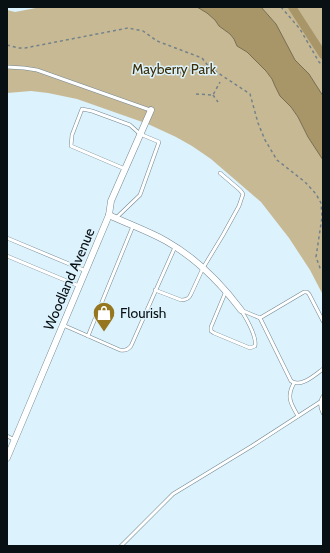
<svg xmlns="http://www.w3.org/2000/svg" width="330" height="553" font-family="Cabin,sans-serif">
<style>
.green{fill:#c8b995}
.water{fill:#a89568;stroke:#786d4f}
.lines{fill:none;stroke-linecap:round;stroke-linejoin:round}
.canal{stroke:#a89568;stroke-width:8}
.lane-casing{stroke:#748791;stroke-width:4}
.street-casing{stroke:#748791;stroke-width:7}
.path{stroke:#738289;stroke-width:1.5;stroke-dasharray:3 3;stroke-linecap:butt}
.lane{stroke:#fff;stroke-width:3}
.street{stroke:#fff;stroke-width:6}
.labels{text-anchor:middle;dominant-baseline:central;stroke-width:3;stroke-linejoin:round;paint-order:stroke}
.park-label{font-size:14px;fill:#3d2f08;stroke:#dcf2fc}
.street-label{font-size:14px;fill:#091014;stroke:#dcf2fc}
.poi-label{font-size:14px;fill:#091014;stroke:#dcf2fc;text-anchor:start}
</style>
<rect width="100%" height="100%" fill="#dcf2fc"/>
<g class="green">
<polygon points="41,7 197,7 207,13 215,20 219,26 230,34 234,39 237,46 247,52 266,71 272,79 275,86 298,117 308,137 323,160 323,295 310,270 289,238 261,202 211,159 192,146 176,137 148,124 77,99 48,93 31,91 7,93 7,10 15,12"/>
<polygon points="261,7 323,7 323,96 309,74 295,60 276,24"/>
</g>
<polygon class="water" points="197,7 261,7 276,24 295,60 309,74 323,96 323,160 308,137 298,117 291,107 280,96 275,86 272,79 266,71 247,52 237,46 234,39 230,34 219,26 215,20 207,13"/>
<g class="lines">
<polyline class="canal" points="292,7 323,55"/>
<g class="lane-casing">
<g id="lane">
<polyline points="7,67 24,68 37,70 150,110"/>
<polyline points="116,218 140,195 159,142 140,134 130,125 92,111 82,109 72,135 71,146 125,169"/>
<polyline points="7,238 86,271"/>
<polyline points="7,256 79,286"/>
<path d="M 155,290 L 181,300 C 186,300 189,299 191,294 L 203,268 L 223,235 L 239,206 L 243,194 L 240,190 L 220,173"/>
<path d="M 226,291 L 211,327 L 211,331 L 214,333 L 250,348 L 255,346 C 257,336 246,318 241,310"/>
<path d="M 241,310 L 260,318 L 291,381 C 301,388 315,375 323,369"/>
<polyline points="260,318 304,292 307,292 309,294 323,321"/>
<path d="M 63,325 L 120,350 C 125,351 128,350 131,346 L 175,247"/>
<polyline points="88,336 133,226"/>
<path d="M 294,383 C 286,397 291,404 298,416"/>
<path d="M 323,396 C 319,402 320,407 323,413"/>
<polyline points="7,436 15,440"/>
<polyline points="121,546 173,494 252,446 320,402"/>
</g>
</g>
<g class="street-casing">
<g id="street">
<path d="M 109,215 C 128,224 148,231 166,241 C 196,258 220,282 241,310"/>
<polyline points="7,458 109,215 111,201 151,110"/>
</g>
</g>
<g class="path">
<polyline points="281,7 300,29 319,62 323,66"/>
<polyline points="7,45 19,48 25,48 128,28 143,31 157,41 202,58 209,67 250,94 258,123 265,140 277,160 305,182 316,194 321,203 322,217 316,257 320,268 323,271"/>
<polyline points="178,73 209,67"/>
<polyline points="196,94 213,95 220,82"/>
<polyline points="213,95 218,102"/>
</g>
<use href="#lane" class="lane"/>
<use href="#street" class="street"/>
</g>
<defs>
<g id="shop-pin" transform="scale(1.15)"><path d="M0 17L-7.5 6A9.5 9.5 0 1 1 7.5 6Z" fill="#96761f" stroke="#dcf2fc"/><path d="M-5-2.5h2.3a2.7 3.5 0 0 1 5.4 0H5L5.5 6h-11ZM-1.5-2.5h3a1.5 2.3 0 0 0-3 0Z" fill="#fff"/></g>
</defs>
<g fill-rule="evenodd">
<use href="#shop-pin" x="104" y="313"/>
</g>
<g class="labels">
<g class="park-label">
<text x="174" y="69">Mayberry Park</text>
</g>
<g class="street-label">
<text transform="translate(69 279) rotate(-67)">Woodland Avenue</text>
</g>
<g class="poi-label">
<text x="120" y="313">Flourish</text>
</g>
</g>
<rect width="330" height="553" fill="none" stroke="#091014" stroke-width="16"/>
</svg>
